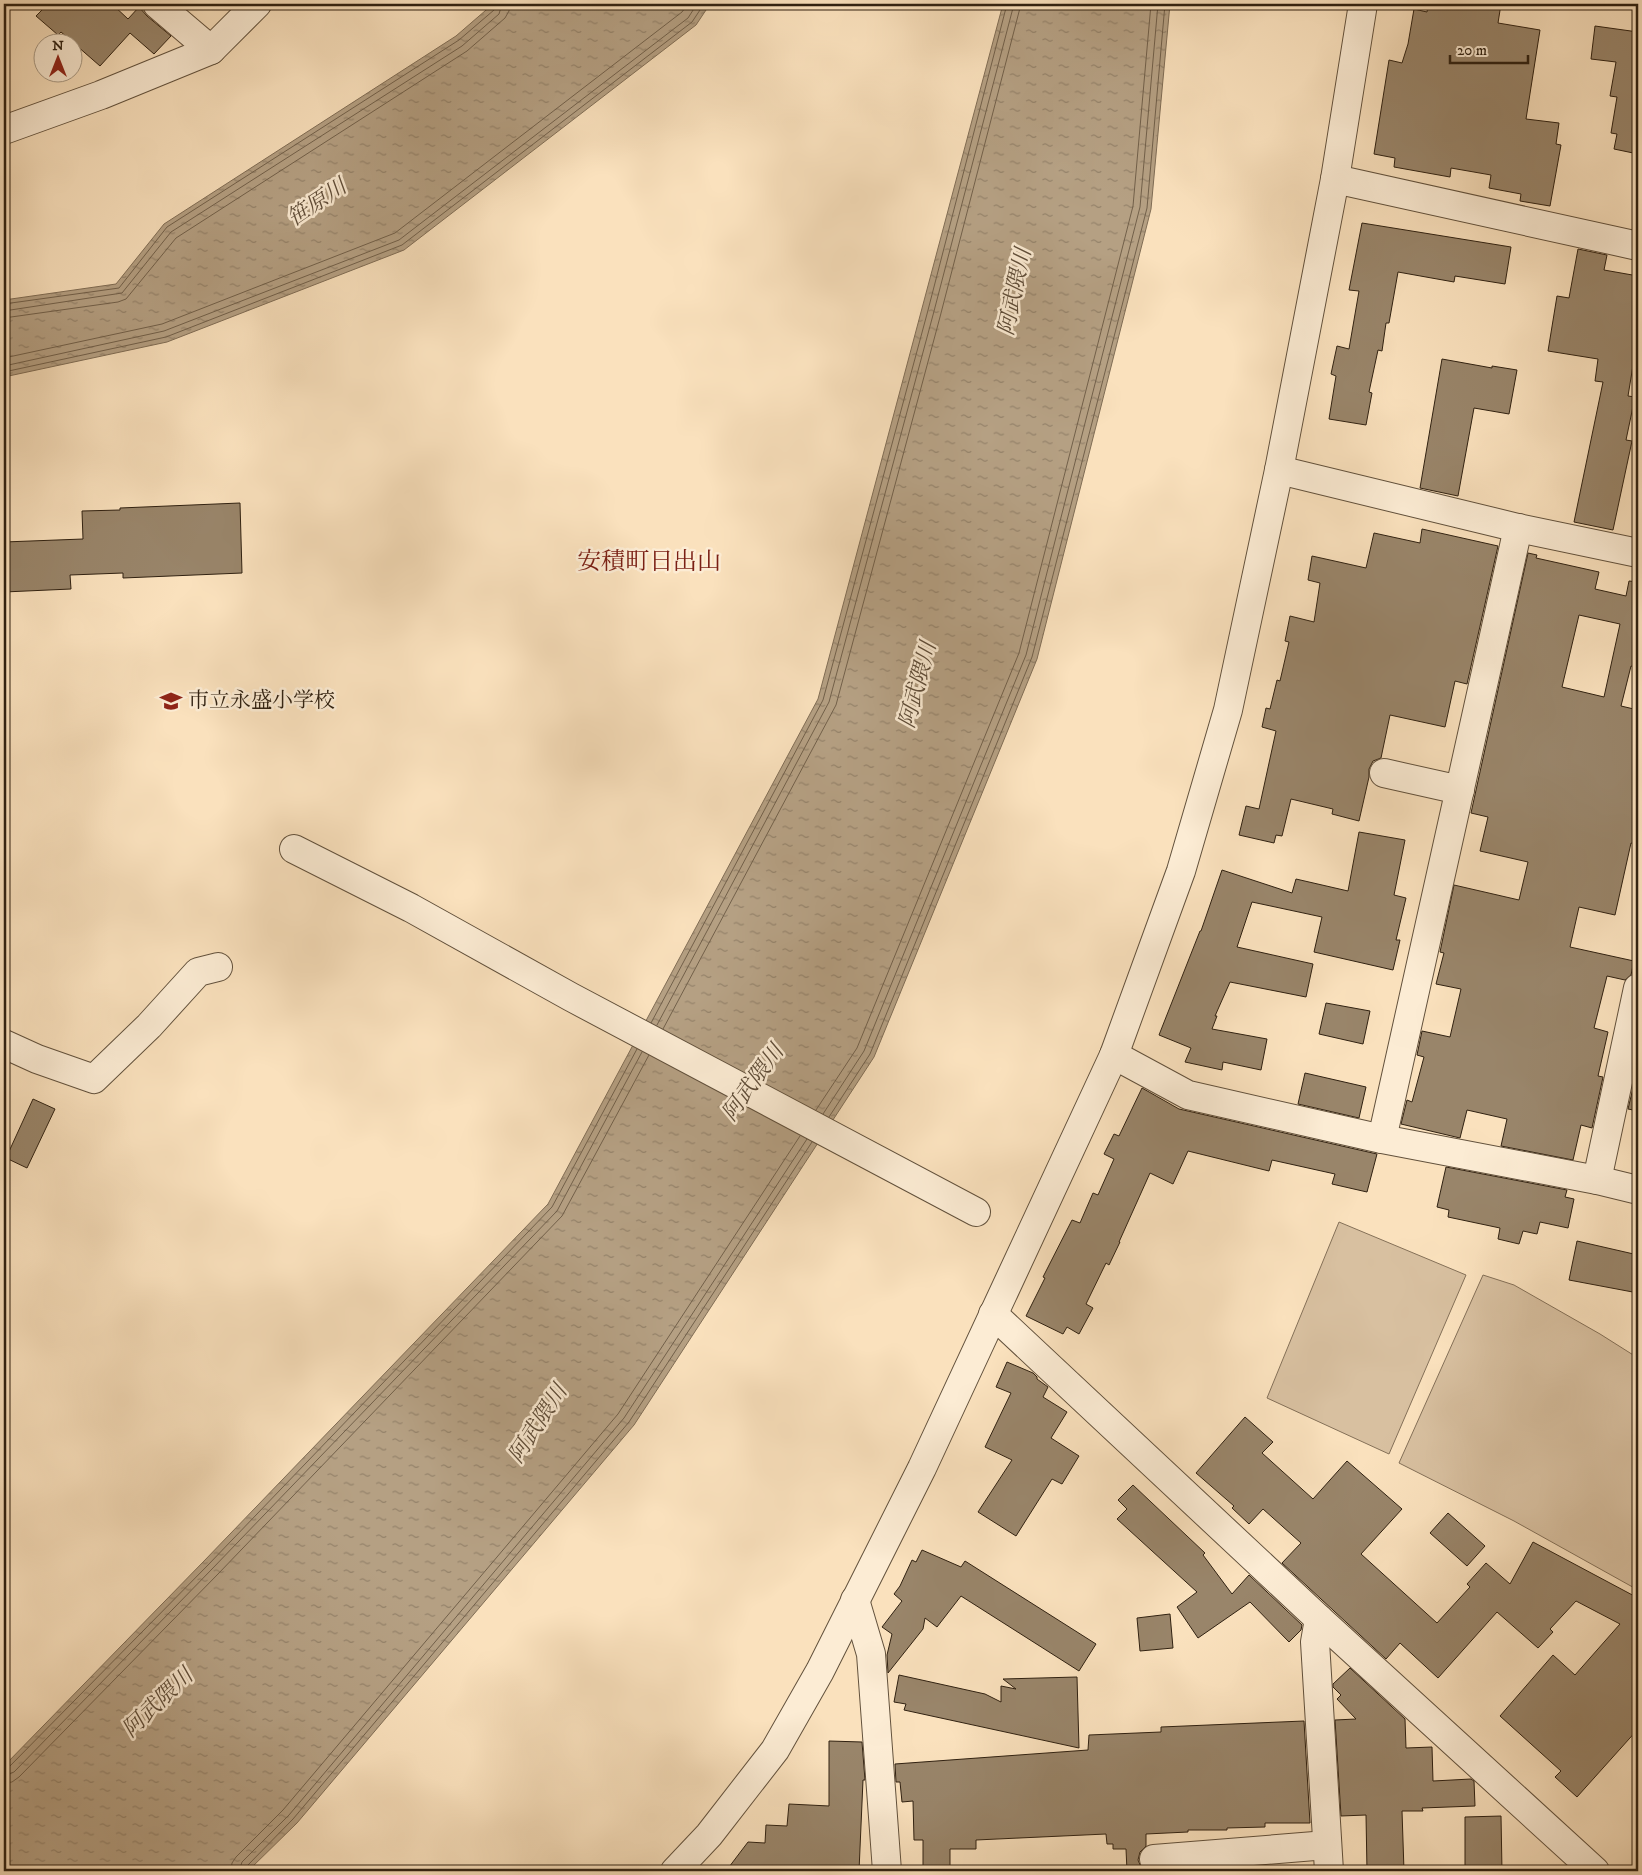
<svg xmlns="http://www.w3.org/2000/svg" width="1642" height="1875" font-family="'IM FELL DW Pica','Noto Serif JP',serif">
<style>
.grass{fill:#d8c0a0;stroke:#847058}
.water{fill:url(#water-ripples);stroke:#806d55}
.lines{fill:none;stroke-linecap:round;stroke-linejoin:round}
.shore{stroke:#72604a;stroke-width:1}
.building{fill:#99856a;stroke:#302111;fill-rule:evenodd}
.minor-casing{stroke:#62513c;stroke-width:30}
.minor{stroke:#fcecd4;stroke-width:28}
.labels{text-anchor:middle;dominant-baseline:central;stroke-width:5;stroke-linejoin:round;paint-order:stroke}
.poi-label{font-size:21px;fill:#302111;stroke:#fcecd4;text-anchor:start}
.water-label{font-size:22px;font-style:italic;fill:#5f4d39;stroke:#fcecd4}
.quarter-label{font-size:24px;fill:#7a1f14;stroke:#fcecd4}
</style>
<defs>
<pattern id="water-ripples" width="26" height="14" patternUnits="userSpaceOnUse" patternTransform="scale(1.25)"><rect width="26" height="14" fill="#b5a083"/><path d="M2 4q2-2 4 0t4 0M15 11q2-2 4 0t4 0" fill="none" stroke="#94826a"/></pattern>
</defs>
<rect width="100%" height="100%" fill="#fae1bd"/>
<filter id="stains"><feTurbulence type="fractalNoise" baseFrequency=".004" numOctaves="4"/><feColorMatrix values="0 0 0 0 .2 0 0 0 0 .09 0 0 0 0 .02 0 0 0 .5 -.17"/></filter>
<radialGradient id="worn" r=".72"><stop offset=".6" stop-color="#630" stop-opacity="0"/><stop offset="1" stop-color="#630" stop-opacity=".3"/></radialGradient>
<g class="grass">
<polygon points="1339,1222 1466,1275 1389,1454 1267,1398"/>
<polygon points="1483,1275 1514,1285 1600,1334 1638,1358 1638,1590 1514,1521 1399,1463"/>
</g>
<g class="water">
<polygon points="493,4 710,4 696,25 404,250 167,342 4,377 4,300 116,284 164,224 456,36"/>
<polygon points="1003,4 1170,4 1151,209 1037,659 874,1057 634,1425 297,1823 248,1871 4,1871 4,1766 204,1561 548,1204 818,699"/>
</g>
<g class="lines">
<g class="shore">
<polyline points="4,304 119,288 167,227 459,40 494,10 496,4"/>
<polyline points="4,311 122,293 171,232 462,46 499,14 502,4"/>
<polyline points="4,318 118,302 126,299 176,238 467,51 505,18 509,11 510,4"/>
<polyline points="4,358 162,324 395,233 682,12 688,4"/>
<polyline points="4,366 164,331 399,240 688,18 697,4"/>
<polyline points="4,372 166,337 402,245 692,22 704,4"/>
<polyline points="651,1023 823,700 927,314 1007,4"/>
<polyline points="657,1025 829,702 933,315 1014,4"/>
<polyline points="663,1029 836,705 940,317 1021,4"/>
<polyline points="816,1110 857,1048 1019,653 1133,206 1151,4"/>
<polyline points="823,1114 864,1051 1026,655 1140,207 1158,4"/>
<polyline points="829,1117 870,1054 1032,657 1147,208 1165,4"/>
<polyline points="4,1769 9,1767 208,1565 552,1207 637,1049"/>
<polyline points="4,1776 14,1772 212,1569 557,1211 642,1052"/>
<polyline points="4,1783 12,1782 19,1777 218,1574 562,1216 649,1055"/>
<polyline points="231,1871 232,1863 236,1857 283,1810 618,1414 800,1136"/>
<polyline points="239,1871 242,1862 289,1815 624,1418 807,1139"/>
<polyline points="245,1871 247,1866 293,1819 629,1422 812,1142"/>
</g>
</g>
<g class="building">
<polygon points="48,4 112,4 128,19 139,7 147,16 171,36 154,54 130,33 100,66 61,32 58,35 36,16"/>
<polygon points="1428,4 1501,4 1498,23 1540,30 1526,119 1559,123 1556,144 1561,145 1550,206 1520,201 1521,194 1489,188 1491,175 1451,168 1450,177 1394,167 1395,158 1374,154 1389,60 1402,63 1408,44 1414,9 1427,12"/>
<polygon points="1595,26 1638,32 1638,154 1614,149 1617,134 1611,133 1617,97 1610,96 1616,62 1591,59"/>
<polygon points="1362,223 1511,247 1505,284 1455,276 1454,282 1398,272 1389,323 1386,323 1382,351 1378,350 1369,392 1372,393 1366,425 1329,419 1336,376 1331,374 1337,346 1349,349 1359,291 1349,290"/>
<polygon points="1578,249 1607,255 1604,270 1638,276 1638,335 1628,396 1635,397 1626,440 1632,441 1613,530 1574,522 1603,382 1595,381 1598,359 1548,351 1557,296 1569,298"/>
<polygon points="1442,359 1492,368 1492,366 1517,370 1509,414 1474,408 1458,496 1420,488"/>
<polygon points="240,503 242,573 123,578 123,573 70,575 71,589 4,592 4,542 83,539 82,511 120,510 120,508"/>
<polygon points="1422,529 1498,546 1467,684 1455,681 1445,727 1390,715 1381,758 1373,761 1369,769 1369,777 1359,821 1332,814 1333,809 1291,799 1282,836 1276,835 1274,843 1239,835 1246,806 1259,809 1276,731 1262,727 1266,708 1270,709 1277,680 1280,681 1289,642 1285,641 1290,616 1314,622 1320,583 1308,580 1312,556 1366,568 1374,533 1420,543"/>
<path d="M 1528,553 L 1537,555 L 1536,558 L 1599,572 L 1595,589 L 1626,596 L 1629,581 L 1638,582 L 1638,668 L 1631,666 L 1621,706 L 1638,710 L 1638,845 L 1631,843 L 1615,915 L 1579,907 L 1570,947 L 1634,961 L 1631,975 L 1625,980 L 1607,976 L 1594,1028 L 1608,1032 L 1598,1076 L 1603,1077 L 1592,1128 L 1581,1125 L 1573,1160 L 1501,1146 L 1507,1119 L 1467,1110 L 1460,1138 L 1401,1124 L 1407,1100 L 1412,1102 L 1424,1057 L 1417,1055 L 1422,1031 L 1450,1037 L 1461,989 L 1436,984 L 1444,953 L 1440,952 L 1454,885 L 1519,900 L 1528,862 L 1480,851 L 1488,817 L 1471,813 ZM 1579,615 L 1620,624 L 1604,697 L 1562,687 Z"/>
<polygon points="1359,832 1405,840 1394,895 1406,898 1396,940 1400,940 1393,970 1314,952 1322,917 1252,902 1237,947 1313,964 1306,997 1230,982 1215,1016 1217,1016 1212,1029 1267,1039 1261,1070 1223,1062 1222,1070 1185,1062 1191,1048 1159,1035 1200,931 1201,931 1222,870 1292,893 1296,879 1348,891"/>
<polygon points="1326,1003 1370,1011 1363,1044 1319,1034"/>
<polygon points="1305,1073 1366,1087 1359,1118 1298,1104"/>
<polygon points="1634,1084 1638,1085 1638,1111 1628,1109"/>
<polygon points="1142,1088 1179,1109 1377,1154 1367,1192 1332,1184 1335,1174 1272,1160 1269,1171 1188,1151 1173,1184 1150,1173 1119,1242 1120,1242 1109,1265 1106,1263 1086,1304 1093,1308 1079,1334 1067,1327 1063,1334 1026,1316 1045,1278 1043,1277 1072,1220 1080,1223 1093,1193 1098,1195 1114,1159 1104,1154 1114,1134 1119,1136"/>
<polygon points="33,1099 55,1109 27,1168 6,1158"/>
<polygon points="1446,1167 1567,1190 1565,1197 1574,1199 1568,1228 1540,1222 1537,1234 1523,1231 1519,1244 1498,1239 1500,1228 1448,1217 1449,1210 1437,1207"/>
<polygon points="1577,1241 1638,1255 1638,1293 1569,1280"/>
<polygon points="1007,1362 1033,1373 1037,1377 1037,1379 1048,1387 1043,1397 1067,1412 1051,1438 1079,1456 1062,1484 1052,1479 1016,1536 978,1512 1012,1460 985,1447 1011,1393 996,1387"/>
<polygon points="1245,1417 1273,1442 1262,1453 1313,1499 1347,1461 1402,1509 1361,1554 1437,1623 1470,1587 1467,1584 1486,1563 1510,1584 1533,1542 1638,1598 1638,1729 1577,1797 1555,1777 1561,1771 1500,1716 1553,1655 1575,1675 1620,1624 1576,1601 1550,1629 1553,1632 1538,1648 1497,1612 1438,1678 1400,1643 1386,1659 1282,1563 1301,1543 1263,1509 1249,1524 1232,1508 1234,1506 1196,1473"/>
<polygon points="1133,1485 1205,1553 1203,1555 1232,1594 1249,1575 1302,1625 1301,1630 1289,1642 1250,1602 1198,1638 1177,1607 1197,1592 1117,1519 1127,1509 1118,1500"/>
<polygon points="1448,1513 1485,1546 1467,1566 1430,1533"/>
<polygon points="922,1550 961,1567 965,1561 1096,1644 1079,1671 961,1596 937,1627 925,1618 923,1629 888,1673 887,1655 892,1634 882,1627 902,1601 894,1594 900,1586 912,1560 916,1562"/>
<polygon points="1170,1614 1173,1648 1140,1651 1137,1618"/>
<polygon points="1350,1668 1405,1719 1406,1748 1432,1747 1433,1781 1471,1779 1474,1781 1475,1806 1422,1808 1423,1811 1402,1811 1404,1871 1367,1871 1366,1815 1341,1816 1335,1720 1356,1719 1337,1699 1341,1695 1333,1687 1333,1684"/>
<polygon points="899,1675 985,1694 1001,1702 1001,1686 1016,1689 1003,1679 1077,1677 1079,1748 904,1710 906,1704 894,1702"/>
<polygon points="1304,1721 1310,1823 1265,1823 1265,1827 1227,1828 1227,1830 1188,1830 1188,1832 1146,1834 1146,1846 1140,1852 1138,1860 1141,1867 1145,1871 1127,1871 1126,1849 1113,1849 1113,1844 1107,1844 1106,1834 976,1840 976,1849 950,1849 950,1867 923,1867 923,1840 914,1840 913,1801 902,1802 900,1782 896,1782 895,1764 1088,1750 1089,1735 1161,1732 1161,1727"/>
<polygon points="829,1741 862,1742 865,1780 863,1780 859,1871 726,1871 748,1842 765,1843 766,1825 787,1826 789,1804 829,1806"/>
<polygon points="1501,1816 1502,1871 1465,1871 1465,1817"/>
</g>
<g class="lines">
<g class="minor-casing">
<g id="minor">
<polyline points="157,4 211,50"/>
<polyline points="4,130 101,95 211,50 257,4"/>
<polyline points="1335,179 1638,246"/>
<polyline points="1279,470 1518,528 1638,553"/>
<polyline points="1384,773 1460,790"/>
<polyline points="294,849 411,908 571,997 976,1212"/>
<polyline points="4,1044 37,1059 94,1079 149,1026 198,972 218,967"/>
<polyline points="1114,1055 1188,1095 1382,1139 1597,1180 1638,988"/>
<polyline points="1382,1139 1518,528"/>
<polyline points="1597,1180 1638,1190"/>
<polyline points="993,1314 1319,1619 1595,1871"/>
<polyline points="855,1600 871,1654 887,1871"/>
<polyline points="1319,1619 1315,1642 1329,1871"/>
<polyline points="1154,1859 1327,1845"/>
<polyline points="675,1871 709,1835 775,1750 820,1671 922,1468 1114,1055 1181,871 1228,710 1279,470 1335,179 1363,4"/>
</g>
</g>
<use href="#minor" class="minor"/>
</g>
<defs>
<g id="school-bare" transform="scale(1.725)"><path d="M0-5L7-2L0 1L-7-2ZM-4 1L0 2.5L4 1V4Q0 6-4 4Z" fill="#8f2418" stroke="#fcecd4" stroke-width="2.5" paint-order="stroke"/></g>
</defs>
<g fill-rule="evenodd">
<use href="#school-bare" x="171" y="701"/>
</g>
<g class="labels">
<g class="poi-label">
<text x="188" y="701">市立永盛小学校</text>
</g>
<g class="water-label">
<text transform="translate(317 203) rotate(-34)">笹原川</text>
<text transform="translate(1015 292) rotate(-78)">阿武隈川</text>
<text transform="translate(918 685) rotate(-75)">阿武隈川</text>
<text transform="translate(753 1083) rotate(-54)">阿武隈川</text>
<text transform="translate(538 1424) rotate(-57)">阿武隈川</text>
<text transform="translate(158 1703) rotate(-44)">阿武隈川</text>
</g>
<g class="quarter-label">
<text x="649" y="562">安積町日出山</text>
</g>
</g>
<rect width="1642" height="1875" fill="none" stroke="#fae1bd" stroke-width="20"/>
<rect x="5" y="5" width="1632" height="1865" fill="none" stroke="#302111" stroke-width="2.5"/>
<rect x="10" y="10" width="1622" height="1855" fill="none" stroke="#302111"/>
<g transform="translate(58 58)"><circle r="24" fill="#fcecd4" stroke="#aa9b86"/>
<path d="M0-4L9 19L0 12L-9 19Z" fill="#8f2418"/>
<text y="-8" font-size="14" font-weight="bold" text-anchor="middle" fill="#302111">N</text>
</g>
<path d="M1450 55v8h78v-8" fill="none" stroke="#302111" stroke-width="2.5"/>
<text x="1457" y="55" font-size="15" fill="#302111" stroke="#fcecd4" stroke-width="4" paint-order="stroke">20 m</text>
<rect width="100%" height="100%" filter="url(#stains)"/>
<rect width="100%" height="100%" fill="url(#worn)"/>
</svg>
